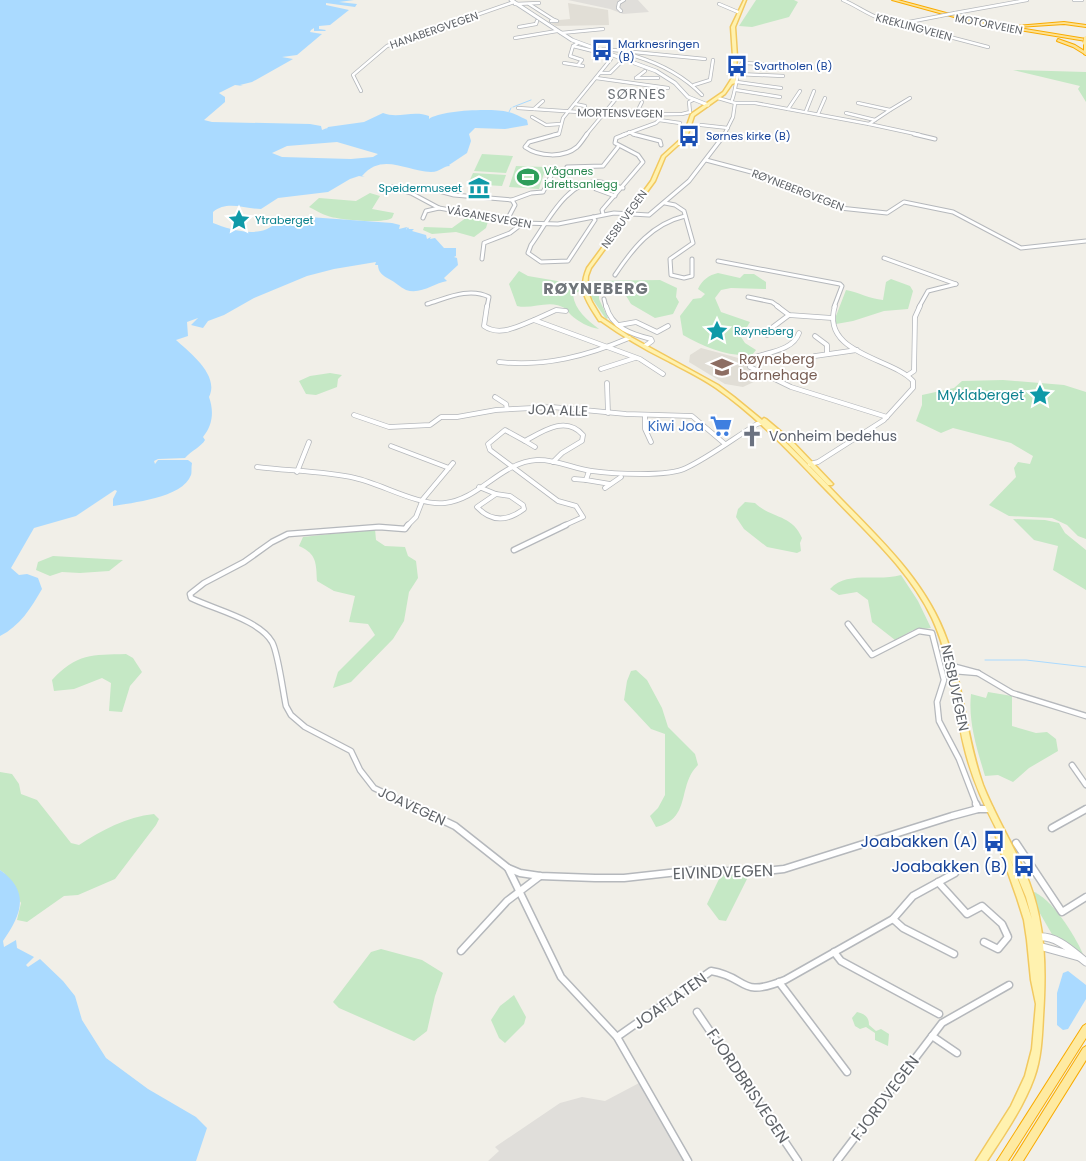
<svg xmlns="http://www.w3.org/2000/svg" width="1086" height="1161" font-family="Poppins,sans-serif">
<style>
.industrial{fill:#e0deda}
.education{fill:#e1ded6}
.green{fill:#c5e8c5}
.water{fill:#aadaff;fill-rule:evenodd}
.lines{fill:none;stroke-linecap:round;stroke-linejoin:round}
.stream{stroke:#aadaff;stroke-width:1}
.minor-far4-casing{stroke:#b5b8bc;stroke-width:4}
.minor-far3-casing{stroke:#b5b8bc;stroke-width:5}
.minor-far2-casing{stroke:#b5b8bc;stroke-width:5.5}
.minor-far1-casing{stroke:#b5b8bc;stroke-width:7}
.minor-casing{stroke:#b5b8bc;stroke-width:9}
.tertiary-casing{stroke:#b5b8bc;stroke-width:9}
.secondary-casing{stroke:#b6babf;stroke-width:4.5}
.primary-casing{stroke:#f2c960;stroke-width:3}
.trunk-casing{stroke:#f9ab00;stroke-width:2}
.motorway-casing{stroke:#f9ab00;stroke-width:2}
.minor-far4{stroke:#fff;stroke-width:2.5}
.minor-far3{stroke:#fff;stroke-width:3}
.minor-far2{stroke:#fff;stroke-width:4}
.minor-far1{stroke:#fff;stroke-width:4.5}
.minor{stroke:#fff;stroke-width:6}
.tertiary{stroke:#fff;stroke-width:7}
.secondary{stroke:#fff;stroke-width:3}
.primary{fill:#fff2af;fill-rule:evenodd}
.trunk{fill:#feeaa1;fill-rule:evenodd}
.motorway{fill:#fde293;fill-rule:evenodd}
.minor-bridge-casing{stroke:#b5b8bc;stroke-width:4;stroke-linecap:butt}
.trunk-bridge-casing{stroke:#f9ab00;stroke-width:5;stroke-linecap:butt}
.minor-bridge{stroke:#fff;stroke-width:2.5}
.trunk-bridge{stroke:#feeaa1;stroke-width:4}
.labels{text-anchor:middle;dominant-baseline:central;stroke-width:4;stroke-linejoin:round;paint-order:stroke}
.far-street-label{font-size:11px;fill:#5f6368;stroke:#fff}
.far-transit-label{font-size:11px;fill:#164399;stroke:#fff;text-anchor:start}
.far-leisure-label{font-size:11px;fill:#27864d;stroke:#fff;text-anchor:start}
.far-culture-label{font-size:11px;fill:#0d838f;stroke:#fff;text-anchor:start}
.far-quarter-label{font-size:14px;letter-spacing:1px;fill:#70757a;stroke:#fff}
.education-label{font-size:14px;fill:#785e54;stroke:#fff;text-anchor:start}
.culture-label{font-size:14px;fill:#0d838f;stroke:#fff;text-anchor:end}
.street-label{font-size:14px;fill:#5f6368;stroke:#fff}
.shop-label{font-size:14px;fill:#366cbe;stroke:#fff;text-anchor:end}
.worship-label{font-size:14px;fill:#5b616d;stroke:#fff;text-anchor:start}
.far-district-label{font-size:16px;font-weight:bold;letter-spacing:1px;fill:#70757a;stroke:#fff}
.near-transit-label{font-size:16px;fill:#164399;stroke:#fff;text-anchor:end}
.near-street-label{font-size:16px;fill:#5f6368;stroke:#fff}
</style>
<rect width="100%" height="100%" fill="#f1efe8"/>
<g class="industrial">
<polygon points="568,0 638,0 649,12 623,14 610,9"/>
<polygon points="641,1082 684,1161 488,1161 499,1151 495,1147 560,1103 582,1097 605,1101"/>
</g>
<g class="education">
<polygon points="568,3 608,10 609,25 556,26 548,21 570,19"/>
<polygon points="701,348 742,359 744,364 750,369 746,371 758,380 743,387 725,384 689,362 690,355"/>
</g>
<g class="green">
<polygon points="756,0 794,0 798,2 789,17 752,27 739,26"/>
<polygon points="1013,70 1086,72 1086,102 1078,89 1080,86"/>
<polygon points="482,154 513,156 506,173 474,171"/>
<polygon points="516,166 546,167 539,189 509,187"/>
<polygon points="473,173 506,175 502,186 468,184"/>
<path d="M 370,193 L 380,196 L 372,209 L 394,213 L 392,218 C 383,224 339,220 328,216 C 321,214 316,210 309,207 L 319,198 L 356,201 Z"/>
<polygon points="470,215 489,218 486,228 474,237 456,232 432,234 423,230 424,227 452,228"/>
<path d="M 519,271 L 528,276 L 575,284 L 579,291 L 573,295 C 575,310 587,320 599,329 C 590,328 577,321 571,315 C 570,314 567,310 566,309 C 550,298 533,310 517,306 L 509,284 Z"/>
<path d="M 718,273 L 740,278 L 744,274 L 754,274 L 766,282 L 766,289 L 731,288 L 721,290 L 715,298 L 721,312 L 750,322 L 741,337 L 745,343 L 756,350 L 752,355 C 728,357 704,347 683,335 L 680,316 L 693,299 L 701,298 L 705,294 L 698,289 C 702,280 709,275 718,273 Z"/>
<path d="M 891,279 L 910,286 L 913,291 L 908,309 L 884,311 L 853,321 L 836,324 L 836,316 L 846,290 C 858,292 870,299 883,300 L 886,282 Z"/>
<polygon points="660,280 677,288 676,297 679,302 673,314 655,318 631,304 625,294 599,292 599,299 608,318 606,319 589,294 588,287 593,283 590,281"/>
<polygon points="330,373 342,375 338,379 337,387 316,395 306,394 299,381 310,376"/>
<polygon points="1003,380 1064,385 1086,392 1086,539 1078,536 1067,525 1052,518 1009,516 989,505 1016,477 1014,468 1018,462 1030,464 1033,456 1011,443 953,428 941,433 916,421 922,405 922,395 954,388 962,381"/>
<path d="M 745,502 L 755,503 C 772,519 792,514 802,538 L 800,543 L 801,551 L 797,553 L 767,547 L 744,529 L 736,517 L 738,509 Z"/>
<polygon points="1013,519 1045,520 1059,523 1065,533 1086,550 1086,590 1053,570 1058,546 1034,540"/>
<path d="M 375,529 L 376,540 L 385,546 L 405,547 L 408,556 L 416,561 L 418,578 L 409,592 L 404,621 L 393,639 L 351,682 L 333,688 L 338,672 L 375,635 L 368,624 L 349,622 L 355,596 L 334,591 L 317,581 C 316,563 317,554 299,546 L 303,537 Z"/>
<polygon points="53,556 123,560 109,571 80,573 62,572 50,576 36,570 38,562"/>
<path d="M 901,575 L 918,601 L 931,628 L 913,630 L 895,640 L 872,622 L 868,600 L 857,592 L 839,595 L 830,589 C 847,570 878,582 901,575 Z"/>
<path d="M 126,654 L 133,658 L 142,672 L 130,686 L 122,712 L 109,711 L 111,683 L 102,678 L 74,689 L 54,691 L 52,680 C 77,653 92,655 126,654 Z"/>
<path d="M 636,670 L 647,680 L 662,708 L 668,727 L 695,754 L 698,765 C 677,785 692,819 656,827 L 650,816 L 658,808 L 665,795 L 665,734 L 651,729 L 624,700 L 627,681 L 631,671 Z"/>
<path d="M 988,692 L 1012,696 L 1012,726 L 1036,733 L 1047,732 L 1056,739 L 1058,751 L 1029,768 L 1013,782 L 998,775 L 985,776 C 977,749 968,722 971,694 L 986,698 Z"/>
<path d="M 0,772 L 12,774 L 19,784 L 21,794 L 37,800 L 71,843 L 79,845 C 102,830 126,817 154,814 L 159,819 L 156,825 L 115,879 L 78,895 L 64,896 L 27,922 L 17,920 L 21,903 L 4,873 L 0,870 Z"/>
<polygon points="727,873 749,875 726,921 719,920 707,904 719,879"/>
<path d="M 1031,891 C 1051,896 1075,936 1083,954 L 1053,936 L 1038,910 Z"/>
<polygon points="381,949 422,960 443,973 435,996 427,1031 414,1041 339,1008 333,1002 371,952"/>
<polygon points="514,995 526,1017 524,1024 505,1043 499,1038 491,1020 500,1006"/>
<path d="M 857,1012 C 865,1014 869,1017 869,1025 L 876,1031 L 881,1029 L 889,1034 L 888,1046 L 875,1040 L 875,1033 L 866,1027 L 860,1029 L 855,1026 L 852,1018 Z"/>
</g>
<g class="water">
<path d="M 0,0 L 354,0 L 339,2 L 357,4 L 355,7 L 326,3 L 326,5 L 349,10 L 330,25 L 319,26 L 319,29 L 326,30 L 325,31 L 314,31 L 314,28 L 311,30 L 310,32 L 322,34 L 297,55 L 282,57 L 293,59 L 252,82 L 240,85 L 243,86 L 235,85 L 219,93 L 225,97 L 225,102 L 204,120 L 212,122 L 310,124 L 321,126 L 322,130 L 327,128 L 326,130 L 328,127 L 364,122 L 383,113 C 398,119 413,110 429,116 L 429,119 C 441,110 493,108 508,112 C 514,113 521,117 527,120 L 528,125 L 505,129 L 475,128 L 469,134 L 471,141 L 467,153 L 449,165 L 450,166 C 442,166 441,172 431,172 C 406,171 382,152 362,176 L 365,177 L 359,176 L 350,179 L 328,192 L 278,198 L 261,209 C 245,209 227,200 213,212 L 213,223 C 228,229 251,236 267,229 C 281,222 275,218 295,216 L 392,223 L 400,225 L 399,229 L 407,227 L 406,230 L 408,227 L 409,229 L 414,229 L 412,231 L 426,235 L 427,239 L 431,237 L 430,239 L 435,238 L 444,248 L 456,248 L 456,256 L 454,257 L 457,258 L 458,265 L 444,278 L 447,281 C 434,283 421,295 406,290 C 400,287 395,282 389,279 C 383,276 378,272 378,265 L 375,265 L 376,262 L 334,269 L 307,276 L 254,298 L 224,315 L 208,321 L 203,328 L 191,325 L 198,318 L 187,322 L 188,336 L 176,340 C 189,352 220,375 209,397 C 214,411 213,425 203,437 L 205,440 C 202,446 191,451 185,458 L 158,459 L 154,461 L 155,464 L 158,460 L 188,460 L 192,463 C 191,467 192,472 191,475 C 183,498 130,503 113,506 L 113,499 L 117,491 L 115,490 L 76,516 L 34,528 L 11,568 L 19,575 L 27,574 L 38,578 L 42,589 C 31,608 20,626 0,636 ZM 337,142 L 378,154 L 373,157 L 351,159 L 282,157 L 272,153 L 287,146 Z"/>
<path d="M 0,870 C 31,892 21,915 3,941 L 4,947 L 16,940 L 17,948 L 34,957 L 26,965 L 28,967 L 40,959 L 63,981 L 75,996 L 82,1020 L 106,1058 L 148,1089 L 196,1117 L 207,1128 L 196,1161 L 0,1161 Z"/>
<polygon points="1068,971 1086,985 1086,999 1068,1029 1063,1030 1057,1025 1057,993 1063,973"/>
</g>
<g class="lines">
<g class="stream">
<polyline points="513,107 531,100"/>
<polyline points="509,112 511,108"/>
<polyline points="985,660 1026,660 1086,667"/>
</g>
<g class="minor-far4-casing">
<g id="minor-far4">
<path d="M 843,0 C 857,6 867,14 881,19 L 988,47"/>
<polyline points="1074,0 1082,0"/>
<polyline points="515,4 539,3"/>
<polyline points="529,4 554,20"/>
<polyline points="719,4 738,12"/>
<polyline points="621,11 618,8 619,3 624,0"/>
<polyline points="955,13 1027,0"/>
<polygon points="554,20 557,21 551,21"/>
<polyline points="904,23 940,16"/>
<polyline points="519,27 536,24 537,21"/>
<polyline points="561,33 603,29"/>
<polyline points="515,38 557,31"/>
<polyline points="578,43 573,46 570,56 582,60 578,65"/>
<polyline points="573,46 601,53"/>
<polyline points="603,49 705,59"/>
<path d="M 626,60 L 635,56 C 661,64 683,75 702,95"/>
<polyline points="564,63 583,66"/>
<polyline points="600,73 610,73 619,64"/>
<polyline points="738,74 783,76"/>
<polyline points="596,78 668,88"/>
<polyline points="636,78 658,78"/>
<polyline points="636,78 645,71"/>
<polyline points="737,82 781,88"/>
<polyline points="694,85 710,80 713,60"/>
<polyline points="736,90 780,97"/>
<polyline points="361,91 353,75 387,46 514,2"/>
<polyline points="718,98 735,103 733,117 724,135"/>
<path d="M 732,100 C 736,91 737,68 742,63 C 758,62 773,67 789,68"/>
<polyline points="735,103 755,103 869,124 890,110 858,103"/>
<polyline points="575,104 585,106"/>
<polyline points="518,108 624,115 682,114 690,112 689,102 693,100"/>
<polyline points="534,109 543,101"/>
<polyline points="788,109 800,91"/>
<polyline points="890,110 910,98"/>
<polyline points="806,111 814,91"/>
<polyline points="846,113 875,120"/>
<polyline points="636,114 642,102"/>
<polyline points="818,114 825,98"/>
<polyline points="532,117 546,125 560,124"/>
<polyline points="659,120 680,123"/>
<polyline points="869,124 920,135"/>
<polyline points="701,125 728,128"/>
<polyline points="629,132 636,135"/>
<polyline points="553,135 559,134 563,118 611,59"/>
<polyline points="586,135 620,94"/>
<polyline points="623,135 656,123 660,119 659,114"/>
</g>
</g>
<g class="minor-far3-casing">
<g id="minor-far3">
<path d="M 558,134 L 529,142 L 525,147 C 539,157 564,158 577,147 C 581,143 584,138 587,134"/>
<polyline points="633,134 660,141 661,145"/>
<polyline points="914,134 935,139"/>
<polyline points="706,160 770,177 840,208 887,213 904,202 953,212 1021,248 1086,241"/>
<polyline points="567,167 603,166 618,147"/>
<polyline points="392,187 411,193 439,208 523,223 558,224 614,213 649,215 689,181 725,134"/>
<polyline points="596,189 615,196"/>
<polyline points="407,191 424,187 454,195 512,200 515,205 507,220"/>
<polyline points="512,200 531,193 543,192 554,170"/>
<polyline points="665,203 675,205 684,211 693,243 670,259 671,275 684,278 692,276 692,259"/>
<polyline points="603,214 602,210 643,162 638,155 615,143 616,138 626,134"/>
<path d="M 593,217 L 595,220 L 568,261 L 541,262 L 528,253 L 531,245 C 547,223 567,179 600,182 C 608,183 616,186 623,188"/>
<polyline points="423,218 426,211 439,208"/>
<polyline points="884,258 956,284"/>
<polyline points="482,259 484,243 510,233 523,223"/>
<polyline points="718,261 840,284 842,286 834,307"/>
<path d="M 615,275 C 633,248 652,224 685,216"/>
<polyline points="748,297 772,302 779,307"/>
<polyline points="604,299 606,307"/>
<path d="M 427,304 C 447,298 469,287 489,297 L 487,307"/>
<polyline points="919,307 928,291 956,284"/>
</g>
</g>
<g class="minor-far2-casing">
<g id="minor-far2">
<path d="M 487,306 L 484,326 C 500,337 518,326 534,320 L 640,359 L 663,374"/>
<path d="M 606,306 C 612,328 631,334 651,339 L 652,341 L 645,346"/>
<polyline points="777,306 789,315 832,318"/>
<polyline points="534,320 556,310 566,311"/>
<polyline points="619,325 636,322 657,332 668,326"/>
<path d="M 799,333 C 793,351 767,352 752,358 L 750,367 L 791,387 L 887,417"/>
<polyline points="767,335 769,330 789,315"/>
<polyline points="815,336 827,345 827,354"/>
<polyline points="815,356 857,350"/>
<path d="M 499,362 C 545,367 587,356 629,338"/>
<polyline points="601,369 635,358"/>
<polyline points="908,375 914,371 915,317 920,306"/>
<polyline points="607,383 608,413"/>
<polyline points="495,397 506,404 507,409"/>
<polyline points="354,415 389,427 430,425 441,417 457,417 496,410 552,407 626,414 692,416 725,444"/>
<polyline points="645,415 645,429 651,442"/>
<polyline points="525,441 535,447"/>
<polyline points="391,446 449,468"/>
<path d="M 553,462 L 562,453 L 582,441 L 583,435 C 566,415 543,431 525,441 L 505,430 L 488,444 L 490,450 L 558,501 L 576,506 L 583,517 L 563,526"/>
<path d="M 810,464 L 818,462 L 884,420 L 913,388 L 913,381 C 893,358 820,354 835,306"/>
<path d="M 257,467 C 289,471 323,471 355,478 C 382,484 418,506 445,503 C 480,499 501,462 537,460 C 556,459 574,469 592,471 C 613,474 669,477 686,468 C 711,456 734,438 757,424 L 764,422"/>
<polyline points="589,471 586,480 610,484"/>
<polyline points="297,472 309,442"/>
<polyline points="574,479 586,480"/>
<polyline points="479,487 496,494"/>
<polyline points="605,488 621,477"/>
<path d="M 496,494 L 510,496 L 523,505 L 524,509 C 508,521 492,523 477,507 Z"/>
<polyline points="407,526 416,517 423,499 453,463"/>
</g>
</g>
<g class="minor-far1-casing">
<g id="minor-far1">
<path d="M 408,525 L 405,529 L 379,527 L 288,534 L 272,542 L 244,562 L 204,583 L 190,594 L 191,598 C 213,609 260,620 272,642 C 278,652 283,692 286,706 L 291,715 L 305,727 L 351,751 L 360,770 L 374,788 L 412,806"/>
<polyline points="514,550 566,525"/>
<polyline points="848,624 872,655 919,631 932,633 944,680 937,702 939,721 959,759 977,806"/>
<polyline points="952,666 978,673 954,671"/>
<polyline points="978,673 1012,693 1086,716"/>
<polyline points="1072,765 1086,785"/>
</g>
</g>
<g class="minor-casing">
<g id="minor">
<polyline points="409,804 455,826 508,868 561,977 617,1037 688,1161"/>
<polyline points="976,804 978,809"/>
<polyline points="1052,828 1086,809"/>
<polyline points="1016,843 1062,912 1086,897"/>
<polyline points="508,868 520,873 540,876 595,878 624,878 696,870 756,872 784,869 952,816 978,809 990,809"/>
<polyline points="938,882 967,914 982,906 1002,924 1008,937 998,949 984,942"/>
<polyline points="893,919 903,928 954,954"/>
<polyline points="461,951 507,901 540,876"/>
<polyline points="834,952 841,961 939,1014"/>
<polyline points="779,982 847,1072"/>
<polyline points="697,1012 798,1161"/>
<polyline points="932,1036 957,1053"/>
<path d="M 617,1037 L 711,971 C 749,977 738,999 785,980 L 893,919 L 913,896 L 955,873"/>
<polyline points="837,1161 942,1023 1009,985"/>
</g>
</g>
<g class="tertiary-casing">
<g id="tertiary">
<path d="M 1037,937 C 1057,935 1072,951 1086,962"/>
<polyline points="1039,946 1079,957"/>
</g>
</g>
<g class="secondary-casing">
<polyline id="secondary" points="511,0 572,40 656,71 675,83 688,97 708,105"/>
</g>
<g class="primary-casing">
<path id="primary" d="M 744,0 L 746,0 L 735,27 L 737,57 L 735,83 L 732,84 L 725,94 L 694,116 L 687,137 L 665,157 L 655,181 L 591,268 L 588,276 L 587,290 L 592,302 L 601,317 L 629,336 L 718,385 L 734,397 L 762,420 L 764,418 L 766,419 L 791,440 L 832,483 L 833,484 L 832,485 L 828,485 L 787,442 L 774,431 C 797,453 819,476 841,499 C 882,541 927,583 947,640 C 964,687 966,738 983,785 C 996,818 1016,849 1029,882 C 1046,926 1046,971 1043,1017 C 1042,1038 1041,1059 1034,1078 C 1023,1108 1004,1135 987,1161 L 976,1161 L 1011,1106 L 1025,1076 L 1032,1049 L 1036,1004 L 1031,980 L 1027,940 L 1024,920 L 1017,898 L 998,844 L 995,833 L 997,830 C 983,803 971,776 964,746 C 954,703 951,659 932,618 C 909,570 868,534 832,496 C 795,458 759,418 716,388 C 700,377 683,369 666,360 C 644,349 622,336 601,321 L 599,321 C 587,302 577,291 587,268 L 651,181 L 662,156 L 683,137 L 691,114 L 723,92 L 732,78 L 733,57 L 731,27 ZM 1009,856 L 1026,897 L 1032,919 L 1025,898 Z"/>
</g>
<g class="trunk-casing">
<g id="trunk">
<polygon points="1084,42 1086,42 1086,55 1084,54"/>
<polygon points="1086,1024 1086,1038 1008,1161 997,1161 1083,1026"/>
<polygon points="1086,1046 1086,1060 1023,1161 1012,1161 1083,1048"/>
</g>
</g>
<g class="motorway-casing">
<g id="motorway">
<polygon points="892,0 898,0 976,21 1086,39 1086,41 976,23"/>
<polygon points="1064,22 1086,25 1086,27 1064,24 1018,27 1016,26"/>
<polygon points="1058,39 1075,45 1086,52 1086,55 1073,47 1057,41"/>
</g>
</g>
<use href="#minor-far4" class="minor-far4"/>
<use href="#minor-far3" class="minor-far3"/>
<use href="#minor-far2" class="minor-far2"/>
<use href="#minor-far1" class="minor-far1"/>
<use href="#minor" class="minor"/>
<use href="#tertiary" class="tertiary"/>
<use href="#secondary" class="secondary"/>
<use href="#primary" class="primary"/>
<use href="#trunk" class="trunk"/>
<use href="#motorway" class="motorway"/>
<g class="minor-bridge-casing">
<polyline id="minor-bridge" points="940,16 955,13"/>
</g>
<g class="trunk-bridge-casing">
<polyline id="trunk-bridge" points="1085,43 1086,38"/>
</g>
<use href="#minor-bridge" class="minor-bridge"/>
<use href="#trunk-bridge" class="trunk-bridge"/>
</g>
<defs>
<g id="bus-bare" transform="scale(1.725)"><path d="M-5-6H5V4H4V6H2V4H-2V6H-4V4H-5ZM-3.5-4V0h7V-4ZM-3.5 1.2v1.5H-2V1.2ZM2 1.2v1.5H3.5V1.2Z" fill="#1a4fb4" stroke="#fff" stroke-width="2.5" paint-order="stroke"/></g>
<g id="stadium-bare" transform="scale(1.725)"><path d="M0-5a6.5 5 0 1 0 0 10a6.5 5 0 1 0 0-10ZM-3.5-1.8h7v3.6h-7Z" fill="#2e9e5b" stroke="#fff" stroke-width="2.5" paint-order="stroke"/></g>
<g id="museum-bare" transform="scale(1.725)"><path d="M0-6L6-3V-2H-6V-3ZM-5-1h2V3h-2ZM-1-1h2V3h-2ZM3-1h2V3H3ZM-6 4H6V6H-6Z" fill="#0f9aa8" stroke="#fff" stroke-width="2.5" paint-order="stroke"/></g>
<g id="sight-bare" transform="scale(1.725)"><path d="M0-6L1.8-2.2L6-1.7L2.9 1.2L3.7 5.4L0 3.3L-3.7 5.4L-2.9 1.2L-6-1.7L-1.8-2.2Z" fill="#0f9aa8" stroke="#fff" stroke-width="2.5" paint-order="stroke"/></g>
<g id="school-bare" transform="scale(1.725)"><path d="M0-5L7-2L0 1L-7-2ZM-4 1L0 2.5L4 1V4Q0 6-4 4Z" fill="#8d6e63" stroke="#fff" stroke-width="2.5" paint-order="stroke"/></g>
<g id="supermarket-bare" transform="scale(1.725)"><path d="M-6-5.5h2.5l.6 2H6L4.5 2H-2.5L-4.4-4H-6ZM-1.5 3.2a1.3 1.3 0 1 0 .1 0ZM3 3.2a1.3 1.3 0 1 0 .1 0Z" fill="#3f7fe0" stroke="#fff" stroke-width="2.5" paint-order="stroke"/></g>
<g id="church-bare" transform="scale(1.725)"><path d="M-1.2-6h2.4v3.5h3.3v2.4h-3.3V6h-2.4V-.1h-3.3v-2.4h3.3Z" fill="#6b7280" stroke="#fff" stroke-width="2.5" paint-order="stroke"/></g>
</defs>
<g fill-rule="evenodd">
<use href="#bus-bare" x="602" y="50"/>
<use href="#bus-bare" x="737" y="66"/>
<use href="#bus-bare" x="689" y="136"/>
<use href="#stadium-bare" x="528" y="177"/>
<use href="#museum-bare" x="479" y="188"/>
<use href="#sight-bare" x="239" y="220"/>
<use href="#sight-bare" x="717" y="331"/>
<use href="#school-bare" x="722" y="367"/>
<use href="#sight-bare" x="1040" y="395"/>
<use href="#supermarket-bare" x="721" y="426"/>
<use href="#church-bare" x="752" y="436"/>
<use href="#bus-bare" x="994" y="841"/>
<use href="#bus-bare" x="1024" y="866"/>
</g>
<g class="labels">
<g class="far-street-label">
<text transform="translate(989 24) rotate(11)">MOTORVEIEN</text>
<text transform="translate(914 27) rotate(15)">KREKLINGVEIEN</text>
<text transform="translate(434 30) rotate(-19)">HANABERGVEGEN</text>
<text transform="translate(620 113) rotate(1)">MORTENSVEGEN</text>
<text transform="translate(798 190) rotate(21)">RØYNEBERGVEGEN</text>
<text transform="translate(489 217) rotate(10)">VÅGANESVEGEN</text>
<text transform="translate(624 219) rotate(-54)">NESBUVEGEN</text>
</g>
<g class="far-transit-label">
<text x="618" y="44">Marknesringen<tspan x="618" dy="13">(B)</tspan></text>
<text x="754" y="66">Svartholen (B)</text>
<text x="706" y="136">Sørnes kirke (B)</text>
</g>
<g class="far-leisure-label">
<text x="544" y="171">Våganes<tspan x="544" dy="13">idrettsanlegg</tspan></text>
</g>
<g class="far-culture-label">
<text x="462" y="188" text-anchor="end">Speidermuseet</text>
<text x="255" y="220">Ytraberget</text>
<text x="734" y="331">Røyneberg</text>
</g>
<g class="far-quarter-label">
<text x="637" y="94">SØRNES</text>
</g>
<g class="education-label">
<text x="739" y="359">Røyneberg<tspan x="739" dy="16">barnehage</tspan></text>
</g>
<g class="culture-label">
<text x="1024" y="395">Myklaberget</text>
</g>
<g class="street-label">
<text transform="translate(558 410) rotate(2)">JOA ALLE</text>
<text transform="translate(955 688) rotate(78)">NESBUVEGEN</text>
<text transform="translate(412 806) rotate(25)">JOAVEGEN</text>
</g>
<g class="shop-label">
<text x="704" y="426">Kiwi Joa</text>
</g>
<g class="worship-label">
<text x="769" y="436">Vonheim bedehus</text>
</g>
<g class="far-district-label">
<text x="596" y="288">RØYNEBERG</text>
</g>
<g class="near-transit-label">
<text x="978" y="841">Joabakken (A)</text>
<text x="1008" y="866">Joabakken (B)</text>
</g>
<g class="near-street-label">
<text transform="translate(723 872) rotate(-2)">EIVINDVEGEN</text>
<text transform="translate(670 1001) rotate(-35)">JOAFLATEN</text>
<text transform="translate(748 1086) rotate(56)">FJORDBRISVEGEN</text>
<text transform="translate(885 1098) rotate(-53)">FJORDVEGEN</text>
</g>
</g>
</svg>
